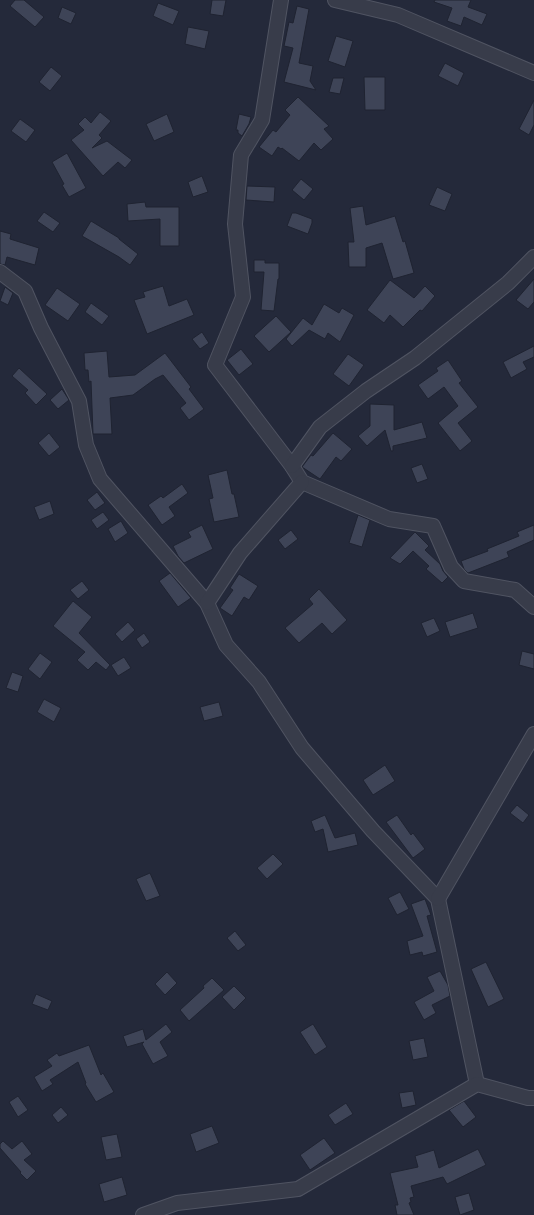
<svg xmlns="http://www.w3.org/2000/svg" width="534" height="1215" font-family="'Golos Text',sans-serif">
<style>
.building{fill:#3e4457;stroke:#1f2331}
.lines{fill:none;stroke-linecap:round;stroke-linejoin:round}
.minor-casing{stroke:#505462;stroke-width:16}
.minor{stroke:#383c4a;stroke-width:14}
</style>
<rect width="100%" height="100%" fill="#24293a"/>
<g class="building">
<polygon points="15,0 24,0 44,17 35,27 10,6"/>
<polygon points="212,0 226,0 223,16 210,14"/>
<polygon points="435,0 471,0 468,7 487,14 482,25 464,17 461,26 447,21 452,8 434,2"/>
<polygon points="158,3 179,11 173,25 153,16"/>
<polygon points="297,6 309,9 299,63 313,66 310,81 316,90 284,82 293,48 284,46 289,22 293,23"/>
<polygon points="62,7 76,13 71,24 58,18"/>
<polygon points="188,27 209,31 205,49 185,44"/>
<polygon points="336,36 353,41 345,67 328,61"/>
<polygon points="445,63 464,73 458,86 438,76"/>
<polygon points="51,67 62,76 50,91 39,82"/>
<polygon points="364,77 385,77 385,110 365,110"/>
<polygon points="333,78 344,78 340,94 329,92"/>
<polygon points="298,97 329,126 324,129 333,139 321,150 314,143 299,161 282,148 281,149 278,147 272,156 259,147 273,130 276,132 290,115 285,110"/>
<polygon points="534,100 534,125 529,135 519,129"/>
<polygon points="100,112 111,121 99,135 102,138 92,148 107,141 132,160 125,168 118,162 103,176 71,140 84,130 78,124 85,117 91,123"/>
<polygon points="167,114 174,132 154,141 146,124"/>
<polygon points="239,114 251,117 249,124 242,136 238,133 238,130 236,130"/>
<polygon points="20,119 35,130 26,142 11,131"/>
<polygon points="67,153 86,188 69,197 62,185 64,184 52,162"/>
<polygon points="202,176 208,192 193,197 188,182"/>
<polygon points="301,179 313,189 304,200 292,190"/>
<polygon points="247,186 275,187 274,202 246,200"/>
<polygon points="437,187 452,194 445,211 429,205"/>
<polygon points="145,202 146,207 179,207 179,246 160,246 160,219 128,221 127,204"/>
<polygon points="363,206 366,225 395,216 403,242 405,241 414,273 393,279 382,243 366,248 366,267 349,267 348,242 354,242 350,208"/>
<polygon points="44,212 60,223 53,232 37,221"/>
<polygon points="292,213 296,213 312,219 312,223 308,234 287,226"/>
<polygon points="91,221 119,238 119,239 138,254 130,265 119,257 82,236"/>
<polygon points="0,231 11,234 10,239 39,248 35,265 7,257 5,265 0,264"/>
<polygon points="254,260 265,260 265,263 279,263 279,279 278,279 274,311 261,310 264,272 254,272"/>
<polygon points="534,279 534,302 528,309 516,300"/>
<polygon points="390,280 414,298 425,286 435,296 422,311 420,310 403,327 390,315 384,323 367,310"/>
<polygon points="163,286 169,306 187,299 194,315 147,334 134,300 145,297 143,292"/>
<polygon points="5,287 13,293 8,305 0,301"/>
<polygon points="57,288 80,304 68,321 45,305"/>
<polygon points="91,303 109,316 102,325 85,312"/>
<polygon points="324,304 339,313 342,308 354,315 340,342 328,333 325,339 309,330 292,346 286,339 303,318 312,325"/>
<polygon points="276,316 291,332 269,352 254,336"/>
<polygon points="202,332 209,343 200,349 192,339"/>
<polygon points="534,346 534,357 523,362 527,369 511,378 503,362"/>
<polygon points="241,349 253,364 239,375 227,360"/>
<polygon points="107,351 109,377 135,375 165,353 191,387 189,389 204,409 189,420 180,408 186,403 163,375 155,379 133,395 110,398 112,434 93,434 91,381 89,382 88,370 85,370 84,353"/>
<polygon points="348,354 364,365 349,386 333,374"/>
<polygon points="448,360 462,381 459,383 478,407 458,423 472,441 460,451 438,423 458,406 444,387 428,399 418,385 438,371 436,368"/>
<polygon points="19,368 47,394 36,405 25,393 28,390 12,376"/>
<polygon points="62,389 69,400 58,409 50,400"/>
<polygon points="370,404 394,405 394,430 422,422 427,438 393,446 393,451 391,451 385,430 367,446 358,436 370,426"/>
<polygon points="49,433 60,447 49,456 38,443"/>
<polygon points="333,433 352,449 341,461 336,457 320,479 302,467 311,455 313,456"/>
<polygon points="422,464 428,479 417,483 411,468"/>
<polygon points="227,470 232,494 234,494 239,517 214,522 209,499 213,498 208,475"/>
<polygon points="182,484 188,493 169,507 175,516 162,525 148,505 161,496 163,498"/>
<polygon points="97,492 105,503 95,510 87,500"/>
<polygon points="50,501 54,514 39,520 34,507"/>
<polygon points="103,512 109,520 97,529 91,520"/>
<polygon points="358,515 370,520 362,547 349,543"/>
<polygon points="121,521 128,533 115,542 108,529"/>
<polygon points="202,525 213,549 184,563 178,556 173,546 191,537 188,532"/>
<polygon points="534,525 534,540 507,552 509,557 468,573 464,569 461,561 488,551 487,549 519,536 517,532"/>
<polygon points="291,530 298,539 285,549 278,540"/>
<polygon points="415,532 429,546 425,550 440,564 443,571 448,577 442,583 426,569 429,566 413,551 400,564 390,558"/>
<polygon points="170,573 191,598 178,607 159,581"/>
<polygon points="239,574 258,586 249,600 244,597 232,616 220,608 233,590 230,588"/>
<polygon points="82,581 89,590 78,599 70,590"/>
<polygon points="319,589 347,620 332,634 322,623 299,643 285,628 313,604 309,599"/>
<polygon points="73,601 92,617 79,633 110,665 106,670 96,662 88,670 77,660 85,652 53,626"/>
<polygon points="473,613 478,628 450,637 445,622"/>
<polygon points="434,618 440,631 427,637 421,623"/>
<polygon points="128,622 135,630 122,642 115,634"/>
<polygon points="144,633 150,642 142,648 136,639"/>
<polygon points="522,651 534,654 534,669 519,665"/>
<polygon points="40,653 52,662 40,679 28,669"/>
<polygon points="124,657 131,668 118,676 111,665"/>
<polygon points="12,672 23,676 18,692 6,688"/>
<polygon points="44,699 61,708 54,722 37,712"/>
<polygon points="219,702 223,716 204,721 200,707"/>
<polygon points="385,765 395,781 373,795 363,780"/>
<polygon points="517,805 529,815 523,823 510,813"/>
<polygon points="325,815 335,838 355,833 358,845 328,852 323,829 315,832 311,821"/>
<polygon points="397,815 411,835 413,833 425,849 413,858 386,822"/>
<polygon points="273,854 283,864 267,879 257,868"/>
<polygon points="150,873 160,896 146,901 136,879"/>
<polygon points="400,892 409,909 397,915 388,898"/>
<polygon points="425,899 431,915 427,916 437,952 423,956 422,952 410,955 407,941 423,936 411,904"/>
<polygon points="235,931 246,945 238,951 227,938"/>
<polygon points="486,962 504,999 488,1007 471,969"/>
<polygon points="440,971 448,985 450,996 432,1005 436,1013 424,1020 414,1002 434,991 427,977"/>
<polygon points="167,972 177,983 165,995 155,984"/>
<polygon points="212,978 224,990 189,1021 180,1010 204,988 203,986"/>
<polygon points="234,986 246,998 234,1010 222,997"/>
<polygon points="36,994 52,1001 48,1010 32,1004"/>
<polygon points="166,1024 172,1032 160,1042 168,1056 153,1064 142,1044 144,1042 127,1047 123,1036 143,1029 146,1040"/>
<polygon points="313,1024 327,1047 315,1055 300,1032"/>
<polygon points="424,1038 428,1057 413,1060 409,1041"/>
<polygon points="89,1045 101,1075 103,1073 114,1092 96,1102 85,1084 86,1083 78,1062 50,1080 53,1084 42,1091 34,1077 52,1066 47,1060 57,1053 59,1056"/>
<polygon points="413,1091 416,1105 402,1108 399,1093"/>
<polygon points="18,1096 28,1110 18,1117 9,1102"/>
<polygon points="464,1101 476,1117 463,1127 449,1110"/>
<polygon points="346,1103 353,1114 335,1125 328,1115"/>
<polygon points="61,1107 68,1115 58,1123 52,1115"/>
<polygon points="212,1126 219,1143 196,1152 190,1134"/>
<polygon points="117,1134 122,1157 106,1160 101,1137"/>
<polygon points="324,1138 335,1153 310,1170 300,1155"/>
<polygon points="3,1141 12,1149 22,1141 32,1154 24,1160 36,1171 27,1180 20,1173 21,1172 0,1148 0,1144"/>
<polygon points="478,1149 486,1165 447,1184 443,1177 411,1186 414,1197 410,1198 411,1202 409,1203 414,1215 397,1215 395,1205 398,1205 390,1173 418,1167 415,1156 434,1150 439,1168"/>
<polygon points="122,1177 127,1195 104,1202 99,1184"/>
<polygon points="469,1193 474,1210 460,1215 455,1197"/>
</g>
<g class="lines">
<g class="minor-casing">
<g id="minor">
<polyline points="281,0 262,120 241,155 235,224 243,297 215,365 292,466 302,482 389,519 433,526 451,567 464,581 515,590 534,607"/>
<polyline points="335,0 398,15 534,73"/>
<polyline points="0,272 25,291 41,328 79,401 86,445 100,479 207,603 226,645 259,682 302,748 373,831 438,899 477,1084"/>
<polyline points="292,466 320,427 366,391 415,358 508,283 534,257"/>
<polyline points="207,603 240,553 302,482"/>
<polyline points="438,899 534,734"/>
<polyline points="143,1215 177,1203 298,1189 477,1084 528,1098 534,1098"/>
</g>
</g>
<use href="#minor" class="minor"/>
</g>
</svg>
